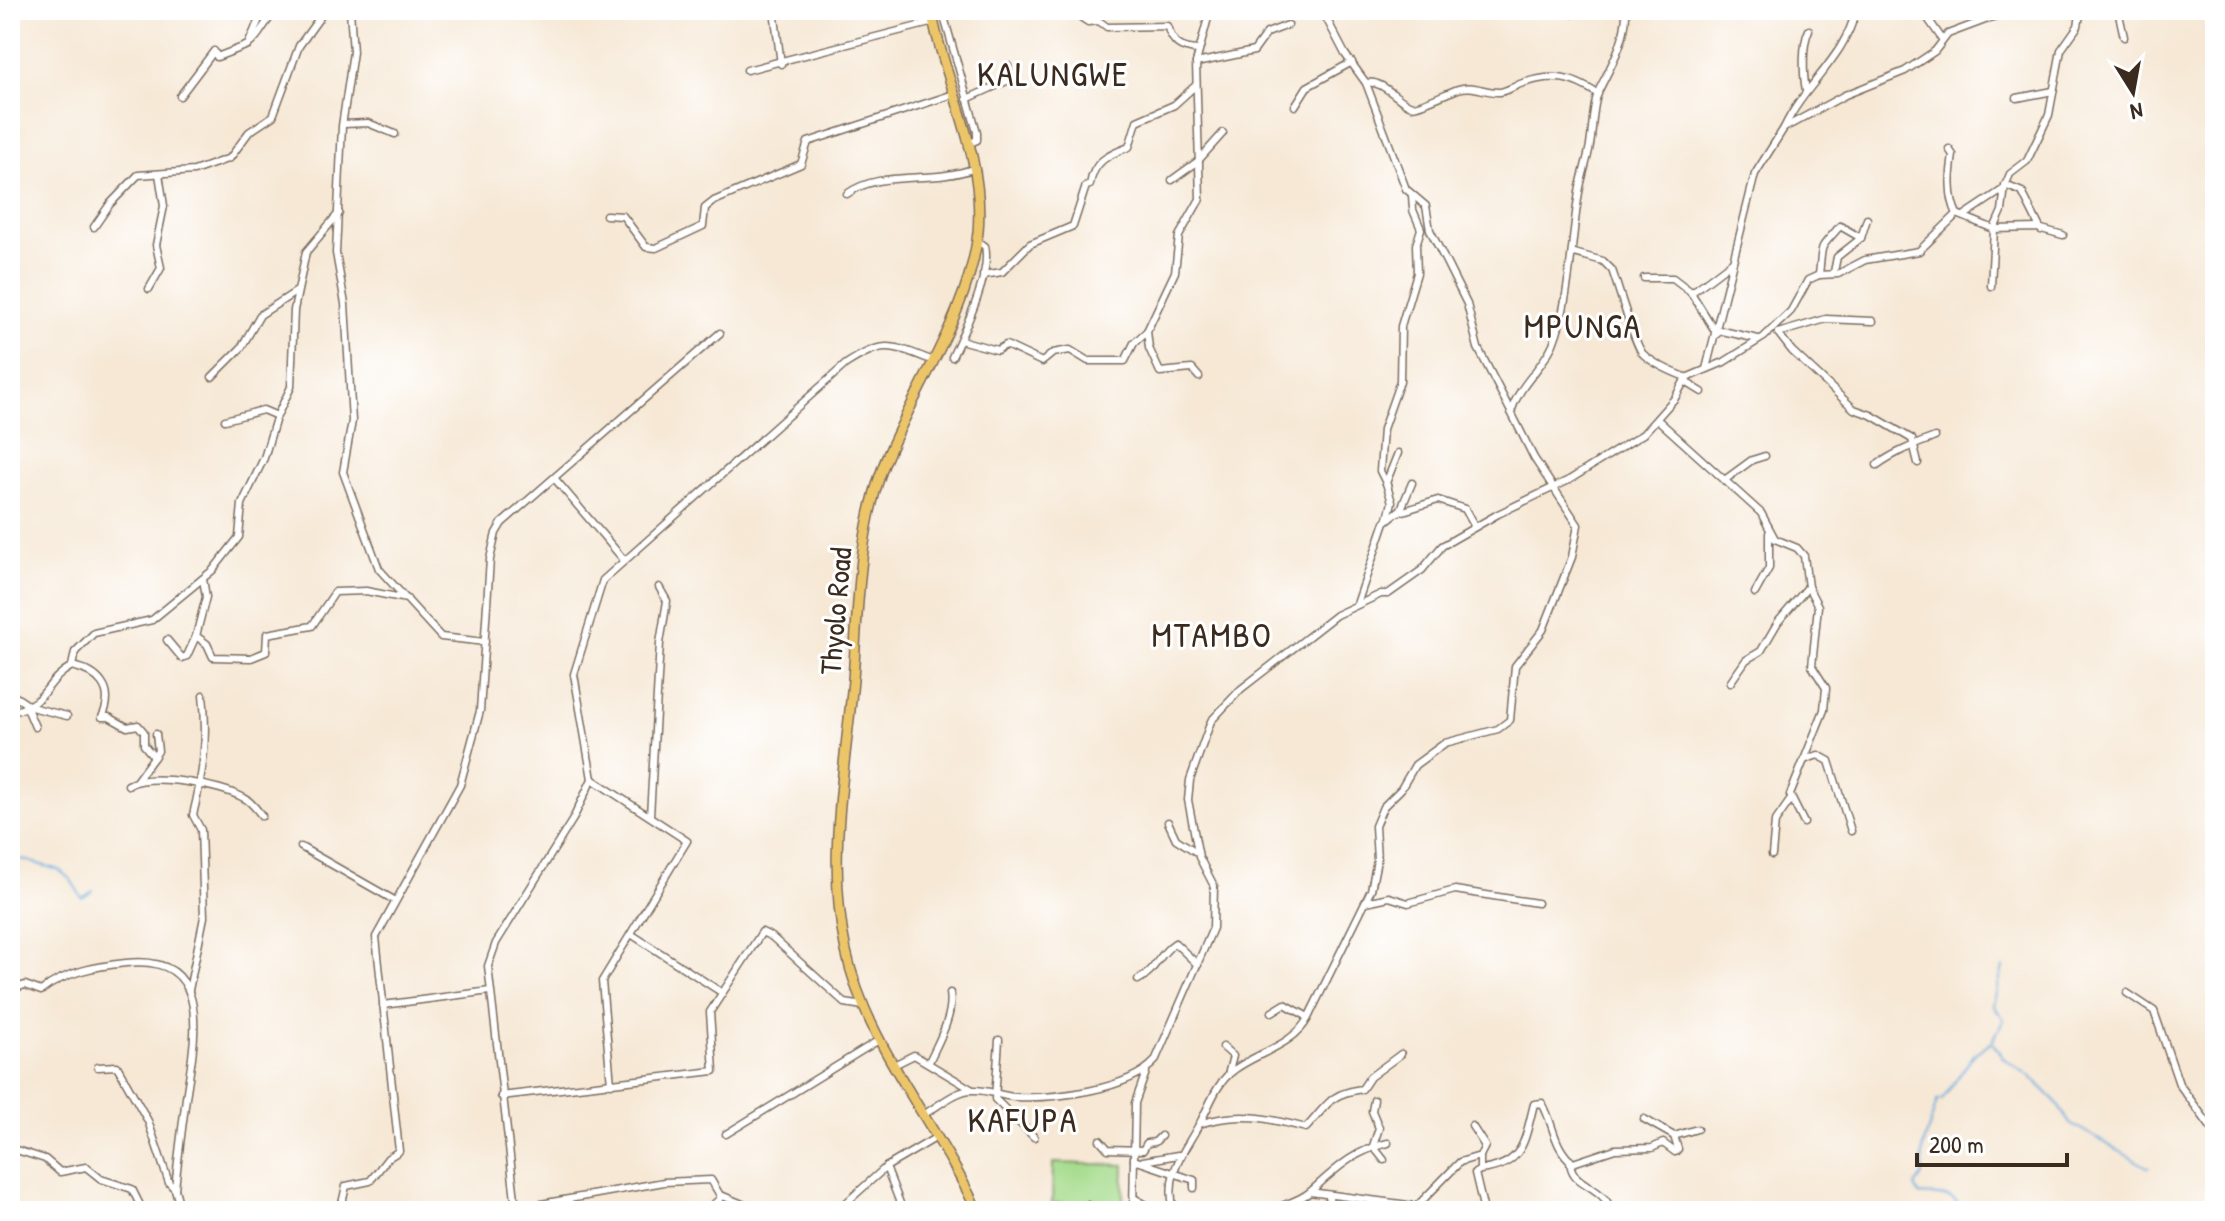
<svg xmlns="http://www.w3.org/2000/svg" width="2225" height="1221" font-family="'Patrick Hand',sans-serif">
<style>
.green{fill:#a5dc8c;stroke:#708355;stroke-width:2}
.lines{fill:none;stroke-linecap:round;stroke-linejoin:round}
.stream{stroke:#6babde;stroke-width:2}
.minor-casing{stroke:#7c6c5e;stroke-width:9}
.trunk-casing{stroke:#7c6c5e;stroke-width:12}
.minor{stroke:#fff;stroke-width:6}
.trunk{stroke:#edc569;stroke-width:9}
.labels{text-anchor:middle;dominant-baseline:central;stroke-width:6;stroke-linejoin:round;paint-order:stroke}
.street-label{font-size:30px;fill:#3b2a1e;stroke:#fff}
.quarter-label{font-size:34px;letter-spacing:2px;fill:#3b2a1e;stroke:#fff}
</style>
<rect width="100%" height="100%" fill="#fff"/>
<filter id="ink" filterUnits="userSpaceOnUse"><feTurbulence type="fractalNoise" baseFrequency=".0125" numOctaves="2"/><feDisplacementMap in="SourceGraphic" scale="16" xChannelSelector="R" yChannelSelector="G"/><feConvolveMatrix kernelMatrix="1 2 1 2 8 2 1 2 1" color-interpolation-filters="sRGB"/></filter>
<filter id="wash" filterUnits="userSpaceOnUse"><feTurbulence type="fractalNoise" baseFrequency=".006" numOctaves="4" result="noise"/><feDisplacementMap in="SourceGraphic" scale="32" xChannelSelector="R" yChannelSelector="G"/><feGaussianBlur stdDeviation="1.8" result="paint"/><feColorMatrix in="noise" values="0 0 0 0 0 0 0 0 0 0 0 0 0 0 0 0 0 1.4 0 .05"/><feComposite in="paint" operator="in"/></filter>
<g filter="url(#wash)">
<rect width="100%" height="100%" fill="#f6e8d5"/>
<polygon class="green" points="1053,1163 1124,1165 1123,1205 1052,1203"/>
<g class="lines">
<g class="stream">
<polyline points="10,856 59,870 71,880 82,898 93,891"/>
<polyline points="2003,967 1993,1005 2004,1019 1992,1042 2003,1058 2030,1076 2057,1103 2070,1123 2149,1168"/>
<path d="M 1963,1211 C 1953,1192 1940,1197 1920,1195 L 1915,1186 L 1922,1176 L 1923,1147 L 1937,1101 L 1942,1100 L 1975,1053 L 1991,1042"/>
</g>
</g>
</g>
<g filter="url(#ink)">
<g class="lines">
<g class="minor-casing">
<g id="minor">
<polyline points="350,10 353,52 342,126 336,253 345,304 352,421 343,472 379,569 441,637 485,642"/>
<polyline points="774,10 781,64"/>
<polyline points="942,10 977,132 977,140 970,143"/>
<polyline points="1322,10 1345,54 1366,83 1406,189 1426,206 1430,230 1467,304 1478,348 1511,412"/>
<polyline points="1573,10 1573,14"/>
<polyline points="1922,10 1942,39"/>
<polyline points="2118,10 2124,37"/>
<path d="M 1076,14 L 1088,22 L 1099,21 L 1107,27 L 1167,26 C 1173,43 1179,49 1198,50"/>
<path d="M 248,45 C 261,36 263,23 274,14 L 272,10"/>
<polyline points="1196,63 1254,51 1267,33 1288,25"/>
<polyline points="747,70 934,22"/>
<path d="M 1366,83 C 1383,79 1398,102 1412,106 C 1418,107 1449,92 1458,89 C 1473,84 1485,93 1500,92 C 1508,91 1516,85 1523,83 C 1553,73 1572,77 1598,94"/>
<path d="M 1806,91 C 1803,74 1802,44 1809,30"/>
<polyline points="180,96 214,51 217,57 248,45 263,10"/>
<polyline points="2017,98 2053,91"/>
<polyline points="967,99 1009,80 1008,66"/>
<polyline points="1295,106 1307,87 1352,62"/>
<polyline points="343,124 368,123 395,134"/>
<path d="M 1784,128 C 1805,83 1844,60 1856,10"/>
<polyline points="1172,180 1197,162 1223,133"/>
<polyline points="2005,185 2022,192 2041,230"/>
<path d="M 847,194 C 880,169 931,185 975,168"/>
<polyline points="1957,214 1994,229 2002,211 2005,186 2010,174 2027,161 2049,115 2061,50 2078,26 2081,10"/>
<polyline points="606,215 623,216 646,247 656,248 703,226 705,208 714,201 801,164 808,142 954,94"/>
<polyline points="1965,215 2004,189"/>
<polyline points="94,227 110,204 138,175 194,171 230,158 249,132 273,116 299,46 325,10"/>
<polyline points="1861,238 1867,219"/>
<path d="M 1574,253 L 1603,261 L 1612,270 C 1618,286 1635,346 1643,354 C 1655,365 1672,372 1688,378"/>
<path d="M 983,275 L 1002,272 L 1030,244 L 1073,226 L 1086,186 L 1090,185 C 1093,162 1107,155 1129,147 L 1137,121 L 1174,105 L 1195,86"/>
<path d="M 1819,275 C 1823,240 1818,252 1840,226 L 1861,238 L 1837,257 L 1834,272"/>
<polyline points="1644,278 1673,278 1690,291 1717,334"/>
<polyline points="1991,286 1994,229 2038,228 2063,235"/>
<polyline points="149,289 161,268 156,245 164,206 159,174"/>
<polyline points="1691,293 1732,262"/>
<polyline points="1718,330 1758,339"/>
<polyline points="1778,333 1792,351 1854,409 1871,415 1912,439 1918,463"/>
<polyline points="1778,333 1826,319 1873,321"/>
<polyline points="960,340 997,350 1006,345 1042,362 1053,353 1070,350 1088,361 1125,361 1134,343 1147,331"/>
<path d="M 952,357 C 964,331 992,274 985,246 L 976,241"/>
<polyline points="1706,369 1755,174 1784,128 1845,95 1905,71 1935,51 1948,34 2012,10"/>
<polyline points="212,377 241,348 260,315 297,291"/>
<polyline points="1199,377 1192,369 1160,372 1149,348 1147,331 1175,272 1179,236 1200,199 1196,63 1210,10"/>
<polyline points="1684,381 1702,392"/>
<polyline points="225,420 263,410 277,416"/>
<polyline points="1658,420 1761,513 1775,539 1797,548 1804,556 1808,587 1818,606 1812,666 1826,688 1824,710 1790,795 1804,823"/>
<path d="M 1877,465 C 1895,452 1914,445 1935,437"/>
<polyline points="555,479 624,560"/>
<polyline points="1726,479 1752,460 1765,456"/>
<polyline points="1388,487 1380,471 1383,429 1400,381 1401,326 1417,273 1416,245 1421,229 1413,210 1412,195"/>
<polyline points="1397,513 1438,500 1465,509 1475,527"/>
<polyline points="1388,518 1392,502 1386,483 1398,453"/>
<polyline points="1755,593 1769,568 1769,533"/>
<polyline points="1357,604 1385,522 1401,509 1412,483"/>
<polyline points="196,636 206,597 203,579"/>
<polyline points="167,640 182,658 187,656 196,636 207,644 213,657 251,658 266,652 267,634 312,626 335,592 366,591 407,599"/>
<path d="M 72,666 C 98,672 116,689 102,717 L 109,717 L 127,727 L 138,725 L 144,732 L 144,745 L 154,757 L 137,780"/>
<polyline points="1730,683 1746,660 1761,651 1778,622 1808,587"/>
<polyline points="13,695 31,707 67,716"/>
<polyline points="27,708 35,727"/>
<path d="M 10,713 C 51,701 42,683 72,666 L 75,652 L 94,633 L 152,620 L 213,570 L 239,537 L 242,504 L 264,458 L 276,418 L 291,387 L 294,310 L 306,252 L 339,213"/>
<polyline points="154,757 158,751 156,734"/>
<polyline points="1804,760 1818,755 1829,761 1851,831"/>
<polyline points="592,779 687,841 602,981 611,1084"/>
<path d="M 128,785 C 151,772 220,785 244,798 C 251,801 257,810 262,816"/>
<polyline points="650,816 660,643 667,601 659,587"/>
<polyline points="1168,822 1176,839 1198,853"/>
<polyline points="301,847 394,900"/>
<polyline points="1772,855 1775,822 1791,799"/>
<polyline points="1366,902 1389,897 1408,903 1455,890 1537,903"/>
<polyline points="631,934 721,992"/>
<path d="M 1138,980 C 1156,971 1158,954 1175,943 L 1198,965"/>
<path d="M 10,990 L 25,985 L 41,991 C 64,972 97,966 126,963 C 216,953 194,1042 186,1098 C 182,1128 178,1158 175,1189 L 181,1211"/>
<path d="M 189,990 L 204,917 L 201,830 L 193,815 C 203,774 208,737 203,695"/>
<polyline points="2127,993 2154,1011 2179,1084 2215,1133"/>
<polyline points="383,1005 490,991"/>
<polyline points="1272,1012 1285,1004 1308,1017"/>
<polyline points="999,1040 995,1099 1034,1137"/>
<polyline points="1223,1047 1233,1056 1228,1075"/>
<path d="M 929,1062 C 938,1042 954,1016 950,993"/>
<polyline points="894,1065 914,1055 971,1089"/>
<polyline points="98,1067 117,1066 148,1121 169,1183 175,1189"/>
<polyline points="501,1096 714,1071 710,1012 762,932 772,937 845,1003 863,1006"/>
<polyline points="1374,1100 1372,1111 1379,1128 1373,1146 1384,1160"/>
<path d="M 923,1115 C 937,1107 956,1090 972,1090 C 986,1089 1001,1096 1015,1097 C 1053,1099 1129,1090 1155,1061 L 1213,928 L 1214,886 L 1199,857 L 1188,800 L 1190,780 L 1211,721 L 1241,689 L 1336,615 L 1381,594 L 1388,594 L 1422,570 L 1442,546 L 1498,514 L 1569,480 L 1643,434 L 1675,398 L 1686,378 L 1724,362 L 1764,337 L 1791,311 L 1808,280 L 1819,275 L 1838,274 L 1865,260 L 1919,251 L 1957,214 C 1948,196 1950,174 1953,155 L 1949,149"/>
<polyline points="1644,1119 1674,1136 1697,1129"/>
<path d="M 1199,1124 C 1239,1111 1268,1118 1306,1128 C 1328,1105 1328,1094 1362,1089 L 1370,1077 L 1401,1054"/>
<path d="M 1472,1126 L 1485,1146 L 1480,1156 L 1480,1170 C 1524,1165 1524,1142 1534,1104 L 1542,1103 C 1554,1124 1553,1147 1573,1163 L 1615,1149 L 1652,1148 L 1663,1143 L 1675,1152 L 1678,1149 L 1674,1136"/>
<polyline points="726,1134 879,1040"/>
<polyline points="1100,1140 1108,1149 1143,1150 1147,1143 1155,1142 1161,1136"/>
<polyline points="10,1148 45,1159 60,1172 86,1167 101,1179 132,1189 143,1211"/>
<polyline points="1134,1160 1194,1180 1194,1188"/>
<path d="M 1570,1160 C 1570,1187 1600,1182 1612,1211"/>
<polyline points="1143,1161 1178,1155"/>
<polyline points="886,1167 903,1211"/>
<polyline points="1480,1170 1475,1173 1484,1211"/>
<polyline points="1310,1192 1454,1211"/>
<polyline points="1329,1196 1330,1211"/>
<polyline points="1134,1198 1157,1211"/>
<polyline points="1087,1205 1087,1211"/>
<polyline points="1417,1206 1460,1162 1480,1156"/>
<path d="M 516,1208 L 488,966 L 496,943 L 573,819 L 592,779 L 574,674 L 603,580 L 846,364 C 884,340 890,344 931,360"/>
<polyline points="337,1211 341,1208 346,1186 370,1181 388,1158 399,1151 376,937 460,785 480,711 490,559 496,533 502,523 720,333"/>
<polyline points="502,1211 664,1182 711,1180 721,1197"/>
<polyline points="706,1211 723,1196 759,1211"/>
<polyline points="837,1211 886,1167 937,1137"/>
<polyline points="1133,1211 1135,1103 1146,1072"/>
<path d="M 1174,1211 C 1164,1172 1184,1153 1201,1121 C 1210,1104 1217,1082 1234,1070 C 1258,1052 1293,1046 1308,1018 L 1371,890 L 1377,860 L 1375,826 L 1383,807 L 1401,789 L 1415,765 L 1445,743 L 1498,729 L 1510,720 L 1515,666 L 1543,630 L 1572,557 L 1578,525 L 1534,458 L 1511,412 C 1519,384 1542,369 1553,344 C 1570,302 1571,243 1578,199 C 1580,181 1587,163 1590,145 C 1593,129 1592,106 1599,90 C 1611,66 1627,39 1626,10"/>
<path d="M 1270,1211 C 1283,1204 1298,1202 1310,1192 C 1336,1169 1353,1151 1388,1143"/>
</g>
</g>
<g class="trunk-casing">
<path id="trunk" d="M 931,10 C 945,85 985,154 978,232 C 970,312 912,392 883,467 C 858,534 858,609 853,680 C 845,772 826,859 846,951 C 867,1048 937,1122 977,1211"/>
</g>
<use href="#minor" class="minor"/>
<use href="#trunk" class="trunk"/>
</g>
</g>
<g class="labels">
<g class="street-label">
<text transform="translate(835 611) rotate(-85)">Thyolo Road</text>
</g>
<g class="quarter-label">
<text x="1053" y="74">KALUNGWE</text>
<text x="1583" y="326">MPUNGA</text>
<text x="1212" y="635">MTAMBO</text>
<text x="1023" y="1120">KAFUPA</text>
</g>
</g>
<rect width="2225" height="1221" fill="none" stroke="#fff" stroke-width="40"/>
<g transform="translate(2133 92) rotate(169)" stroke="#ffffff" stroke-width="6" paint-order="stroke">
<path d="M0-6L14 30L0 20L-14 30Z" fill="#3b2a1e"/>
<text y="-12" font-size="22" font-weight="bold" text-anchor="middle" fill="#3b2a1e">N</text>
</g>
<path d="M1917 1153v12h150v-12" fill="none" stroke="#3b2a1e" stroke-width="4"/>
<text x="1929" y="1153" font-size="24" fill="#3b2a1e" stroke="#ffffff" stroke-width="6" paint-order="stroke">200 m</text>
</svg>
